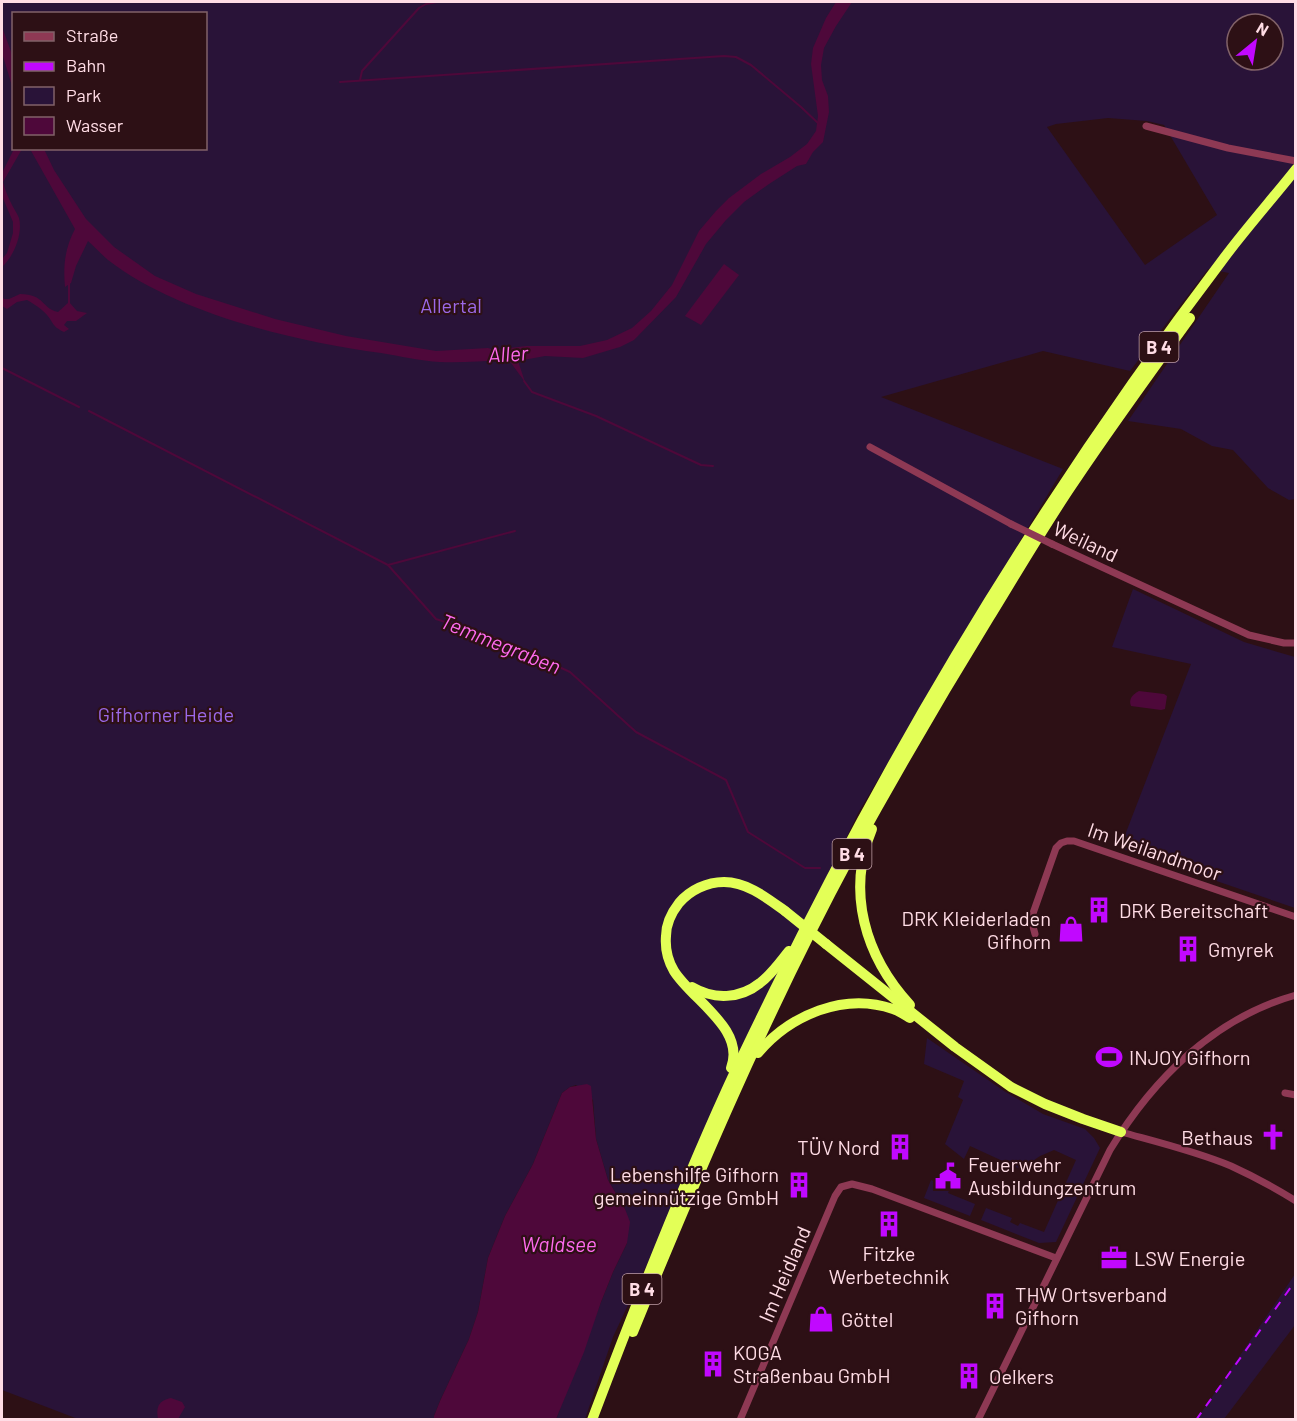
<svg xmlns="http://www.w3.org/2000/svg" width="1297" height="1421" font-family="Barlow,sans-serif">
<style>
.green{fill:#291338;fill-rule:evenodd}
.water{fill:#4e083a}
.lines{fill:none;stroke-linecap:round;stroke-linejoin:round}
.stream{stroke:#4e083a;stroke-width:2}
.minor{stroke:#8e3954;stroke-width:7}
.highway{stroke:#e3ff57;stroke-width:10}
.rail{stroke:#c108ff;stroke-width:2;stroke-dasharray:9 8;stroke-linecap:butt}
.minor-bridge{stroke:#8e3954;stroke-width:7}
.highway-bridge{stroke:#e3ff57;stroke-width:10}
.labels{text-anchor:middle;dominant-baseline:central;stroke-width:4.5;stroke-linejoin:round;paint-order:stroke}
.shield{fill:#2d1015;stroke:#c09fa7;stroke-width:1.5}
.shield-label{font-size:18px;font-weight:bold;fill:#ffdce5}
.park-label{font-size:20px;fill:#9b69e8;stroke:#2d1015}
.street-label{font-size:20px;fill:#ffdce5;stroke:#2d1015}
.poi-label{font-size:20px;fill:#ffdce5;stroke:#2d1015;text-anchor:start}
.water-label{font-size:21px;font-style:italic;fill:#ff6aee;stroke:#2d1015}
</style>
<rect width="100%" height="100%" fill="#2d1015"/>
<g class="green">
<path d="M 2,2 L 1295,2 L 1295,499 L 1289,500 L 1268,488 L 1233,450 L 1212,446 L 1181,429 L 1128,421 L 1229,273 L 1208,269 L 1130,371 L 1043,351 L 881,397 L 1063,469 L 858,813 L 613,1337 L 585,1419 L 556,1419 L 601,1302 L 613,1272 L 627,1243 L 625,1209 L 608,1180 L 596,1139 L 593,1100 L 576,1085 L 570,1087 L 562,1093 L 533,1164 L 505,1216 L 488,1258 L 478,1312 L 469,1339 L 440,1401 L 434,1416 L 434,1419 L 78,1419 L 2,1390 ZM 14,14 L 206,14 L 206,148 L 14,148 ZM 1237,24 L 1273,24 L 1273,60 L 1237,60 ZM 1108,118 L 1147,121 L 1164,125 L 1217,215 L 1145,265 L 1047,127 L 1056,124 Z"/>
<polygon points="1133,589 1244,642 1295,657 1295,908 1120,848 1191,664 1112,647"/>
<path d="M 927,1038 L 1004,1091 L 1043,1114 L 1085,1129 L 1094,1138 L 1100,1148 L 1056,1242 L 1039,1243 L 981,1220 L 986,1208 L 1012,1218 L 1010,1222 L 1018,1226 L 1020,1223 L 1044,1232 L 1076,1160 L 1054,1150 C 1039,1157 1034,1156 1027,1172 L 970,1146 L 964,1159 L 945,1144 L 963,1100 L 958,1097 L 964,1081 L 924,1064 Z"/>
<polygon points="931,1180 950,1188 948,1193 975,1204 970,1216 924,1198"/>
<polygon points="1295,1274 1295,1325 1224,1419 1197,1419"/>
</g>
<g class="water">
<path d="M 836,2 L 852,2 L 836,26 L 824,48 L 821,65 L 822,80 L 828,96 L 829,112 L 823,142 L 813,152 L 806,164 L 797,166 L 769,184 L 744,202 L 726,220 L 706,244 L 676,297 L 634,340 L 620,347 L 583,358 L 545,356 L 518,361 L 525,382 L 511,363 L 503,360 C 482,361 461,363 440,362 C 420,361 400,356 381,353 C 294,341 178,314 108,260 C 101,254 95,247 88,241 L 76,266 L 71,283 L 65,287 C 63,265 65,248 75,229 L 30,149 L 44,149 L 54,170 L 86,219 L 114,247 L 155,276 L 196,294 L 275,319 L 346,336 L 436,351 L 488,348 L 495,350 L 526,346 L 580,346 L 607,340 L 632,328 L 651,311 L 672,285 L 699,231 L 716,211 L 729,198 L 761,174 L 790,157 L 807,144 L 816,131 L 818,116 L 811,64 L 813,48 L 826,18 Z"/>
<polygon points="2,27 13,57 13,89 2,53"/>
<path d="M 14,149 L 22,149 L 3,182 C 5,190 8,197 12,205 C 14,209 17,213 19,218 C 23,234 14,256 2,267 L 2,259 L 7,253 L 13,233 L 13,222 L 2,196 L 2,173 Z"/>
<polygon points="724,264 739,275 701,325 685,316"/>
<path d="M 20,294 C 45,294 42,309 58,312 L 69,302 L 77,311 L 87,313 L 76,321 L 67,321 L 64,325 L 69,329 L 64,332 C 52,326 55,325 47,315 C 42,309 34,304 27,300 L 17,302 L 7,309 L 2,306 L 2,296 L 4,299 L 9,299 Z"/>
<path d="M 1139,691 L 1164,694 L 1167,696 L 1165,709 L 1161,710 L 1131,706 C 1128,699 1133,694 1139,691 Z"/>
<polygon points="587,1084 591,1086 596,1139 608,1180 625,1209 630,1222 627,1243 613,1272 601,1302 584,1352 556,1419 434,1419 434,1416 440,1401 469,1339 478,1312 488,1258 505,1216 533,1164 562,1093 570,1087"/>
<path d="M 171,1398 L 182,1402 L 185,1407 L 178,1419 L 158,1419 C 156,1407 158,1401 171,1398 Z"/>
</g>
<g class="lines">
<g class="stream">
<polyline points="360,80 362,71 419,8 426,4 437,2"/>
<polyline points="340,82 724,56 736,57 751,65 801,107 819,124"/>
<polyline points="69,282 69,304"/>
<polyline points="2,368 79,407"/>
<polyline points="524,381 532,392 596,416 701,465 713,466"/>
<polyline points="89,411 388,565 436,619 503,641 570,672 636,732 726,780 748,832 805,868 820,868"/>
<polyline points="388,565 515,531"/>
</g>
<g class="minor">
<polyline points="1146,126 1228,148 1296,161"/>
<polyline points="870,447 1011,524"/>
<polyline points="1052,544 1249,635 1284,643 1296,643"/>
<polyline points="1035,934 1031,919 1056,848 1061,843 1067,841 1074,841 1296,917"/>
<polyline points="1285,1093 1296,1095"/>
<path d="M 1121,1132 C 1157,1142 1195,1151 1231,1166 C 1253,1176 1275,1188 1296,1201"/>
<polyline points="740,1420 835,1196 841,1187 852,1184 872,1189 1056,1258"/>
<path d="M 978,1420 L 1110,1150 C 1153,1079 1214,1018 1296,995"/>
</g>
<g class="highway">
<path d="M 872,829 C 846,892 865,956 910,1005"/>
<polyline points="826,944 955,1047 1011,1087 1045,1104 1083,1119 1121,1132"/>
<path d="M 692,987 C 714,1000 740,999 760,983 C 771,975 780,962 789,951"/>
<path d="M 758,1053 C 790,1015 844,992 893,1009 C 899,1011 905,1015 910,1018"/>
<path d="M 731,1068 C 746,1029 692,1000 674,971 C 668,961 665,948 666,936 C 666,924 672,912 679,903 C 690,890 707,882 724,882 C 747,882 767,898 785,911"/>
<path d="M 633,1332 C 699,1171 768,1009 851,855 C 895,775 941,696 989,618 C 1016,574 1043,528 1072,485 C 1110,428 1150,373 1190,318"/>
<path d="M 592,1420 C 634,1309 677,1199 726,1091 C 741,1058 757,1026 773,993 C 900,733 1052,484 1227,254 C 1249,225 1273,198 1296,169"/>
</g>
<polyline class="rail" points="1196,1420 1296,1280"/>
<polyline class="minor-bridge" points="1011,524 1052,544"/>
<polyline class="highway-bridge" points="785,911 826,944"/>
</g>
<defs>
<g id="building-bare" transform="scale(2.07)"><path d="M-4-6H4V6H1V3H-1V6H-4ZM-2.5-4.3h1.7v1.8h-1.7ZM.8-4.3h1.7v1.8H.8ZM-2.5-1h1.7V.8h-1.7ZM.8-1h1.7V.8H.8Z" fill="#c108ff" stroke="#2d1015" stroke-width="2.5" paint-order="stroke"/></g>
<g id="shop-bare" transform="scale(2.07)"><path d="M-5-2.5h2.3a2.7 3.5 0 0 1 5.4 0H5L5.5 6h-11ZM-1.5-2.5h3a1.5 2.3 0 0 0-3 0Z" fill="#c108ff" stroke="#2d1015" stroke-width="2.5" paint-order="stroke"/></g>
<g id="stadium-bare" transform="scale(2.07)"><path d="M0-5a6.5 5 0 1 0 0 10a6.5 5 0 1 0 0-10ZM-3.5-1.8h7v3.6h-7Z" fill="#c108ff" stroke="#2d1015" stroke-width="2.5" paint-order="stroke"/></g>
<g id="church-bare" transform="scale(2.07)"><path d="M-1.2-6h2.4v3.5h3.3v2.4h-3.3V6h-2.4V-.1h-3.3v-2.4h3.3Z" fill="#c108ff" stroke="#2d1015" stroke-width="2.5" paint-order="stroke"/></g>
<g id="civic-bare" transform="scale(2.07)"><path d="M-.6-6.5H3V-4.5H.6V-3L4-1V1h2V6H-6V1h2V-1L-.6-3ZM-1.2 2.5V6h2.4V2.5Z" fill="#c108ff" stroke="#2d1015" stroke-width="2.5" paint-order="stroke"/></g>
<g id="office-bare" transform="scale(2.07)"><path d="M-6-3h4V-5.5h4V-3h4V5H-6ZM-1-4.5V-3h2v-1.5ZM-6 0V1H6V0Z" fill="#c108ff" stroke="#2d1015" stroke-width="2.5" paint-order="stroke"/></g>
</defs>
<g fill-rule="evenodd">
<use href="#building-bare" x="1099" y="910"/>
<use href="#shop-bare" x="1071" y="929"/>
<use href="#building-bare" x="1188" y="949"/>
<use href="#stadium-bare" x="1109" y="1057"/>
<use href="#church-bare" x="1273" y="1137"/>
<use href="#building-bare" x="900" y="1147"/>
<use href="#civic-bare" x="948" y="1176"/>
<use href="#building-bare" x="799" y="1185"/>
<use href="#building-bare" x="889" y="1224"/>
<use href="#office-bare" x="1114" y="1258"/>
<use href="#building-bare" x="995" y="1306"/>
<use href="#shop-bare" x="821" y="1319"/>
<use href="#building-bare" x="713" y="1364"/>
<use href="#building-bare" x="969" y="1376"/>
</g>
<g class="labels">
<g class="shield">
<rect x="1139.5" y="332" width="39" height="30" rx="4.5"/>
<rect x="832.5" y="839" width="39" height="30" rx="4.5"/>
<rect x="622.5" y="1274" width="39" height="30" rx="4.5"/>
</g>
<g class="shield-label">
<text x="1159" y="347">B 4</text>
<text x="852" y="854">B 4</text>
<text x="642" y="1289">B 4</text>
</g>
<g class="park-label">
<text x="451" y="305">Allertal</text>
<text x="166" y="714">Gifhorner Heide</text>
</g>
<g class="street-label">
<text transform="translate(1086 541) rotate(25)">Weiland</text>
<text transform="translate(1155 851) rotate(19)">Im Weilandmoor</text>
<text transform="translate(784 1274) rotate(-67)">Im Heidland</text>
</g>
<g class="poi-label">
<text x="1119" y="910">DRK Bereitschaft</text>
<text x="1051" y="918" text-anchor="end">DRK Kleiderladen<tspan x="1051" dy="23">Gifhorn</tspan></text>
<text x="1208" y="949">Gmyrek</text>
<text x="1129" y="1057">INJOY Gifhorn</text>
<text x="1253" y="1137" text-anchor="end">Bethaus</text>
<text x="880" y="1147" text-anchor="end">TÜV Nord</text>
<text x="968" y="1164">Feuerwehr<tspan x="968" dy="23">Ausbildungzentrum</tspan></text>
<text x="779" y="1174" text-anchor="end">Lebenshilfe Gifhorn<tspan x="779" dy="23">gemeinnützige GmbH</tspan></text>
<text x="889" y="1253" text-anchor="middle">Fitzke<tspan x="889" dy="23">Werbetechnik</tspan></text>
<text x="1134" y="1258">LSW Energie</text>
<text x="1015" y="1294">THW Ortsverband<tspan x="1015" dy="23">Gifhorn</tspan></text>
<text x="841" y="1319">Göttel</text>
<text x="733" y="1352">KOGA<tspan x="733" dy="23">Straßenbau GmbH</tspan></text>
<text x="989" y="1376">Oelkers</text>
</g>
<g class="water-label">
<text transform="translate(508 353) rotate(-3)">Aller</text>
<text transform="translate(501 643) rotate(22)">Temmegraben</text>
<text x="559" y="1243">Waldsee</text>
</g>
</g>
<rect width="1297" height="1421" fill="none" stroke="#ffdce5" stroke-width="6"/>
<rect x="12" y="12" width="195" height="138" fill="#2d1015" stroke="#816268" stroke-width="1.5"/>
<rect x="24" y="32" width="30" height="9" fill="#8e3954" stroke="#816268" stroke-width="1.5"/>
<text x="66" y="42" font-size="18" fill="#ffdce5">Straße</text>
<rect x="24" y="62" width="30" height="9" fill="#c108ff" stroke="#816268" stroke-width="1.5"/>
<text x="66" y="72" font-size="18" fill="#ffdce5">Bahn</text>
<rect x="24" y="87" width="30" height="18" fill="#291338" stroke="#816268" stroke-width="1.5"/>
<text x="66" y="102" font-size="18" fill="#ffdce5">Park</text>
<rect x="24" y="117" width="30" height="18" fill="#4e083a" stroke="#816268" stroke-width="1.5"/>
<text x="66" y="132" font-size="18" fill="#ffdce5">Wasser</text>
<g transform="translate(1255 42) rotate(30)"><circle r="28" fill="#2d1015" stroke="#816268" stroke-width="1.5"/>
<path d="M0-4.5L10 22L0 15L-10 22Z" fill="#c108ff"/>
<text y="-9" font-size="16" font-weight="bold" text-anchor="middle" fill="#ffdce5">N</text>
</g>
</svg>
